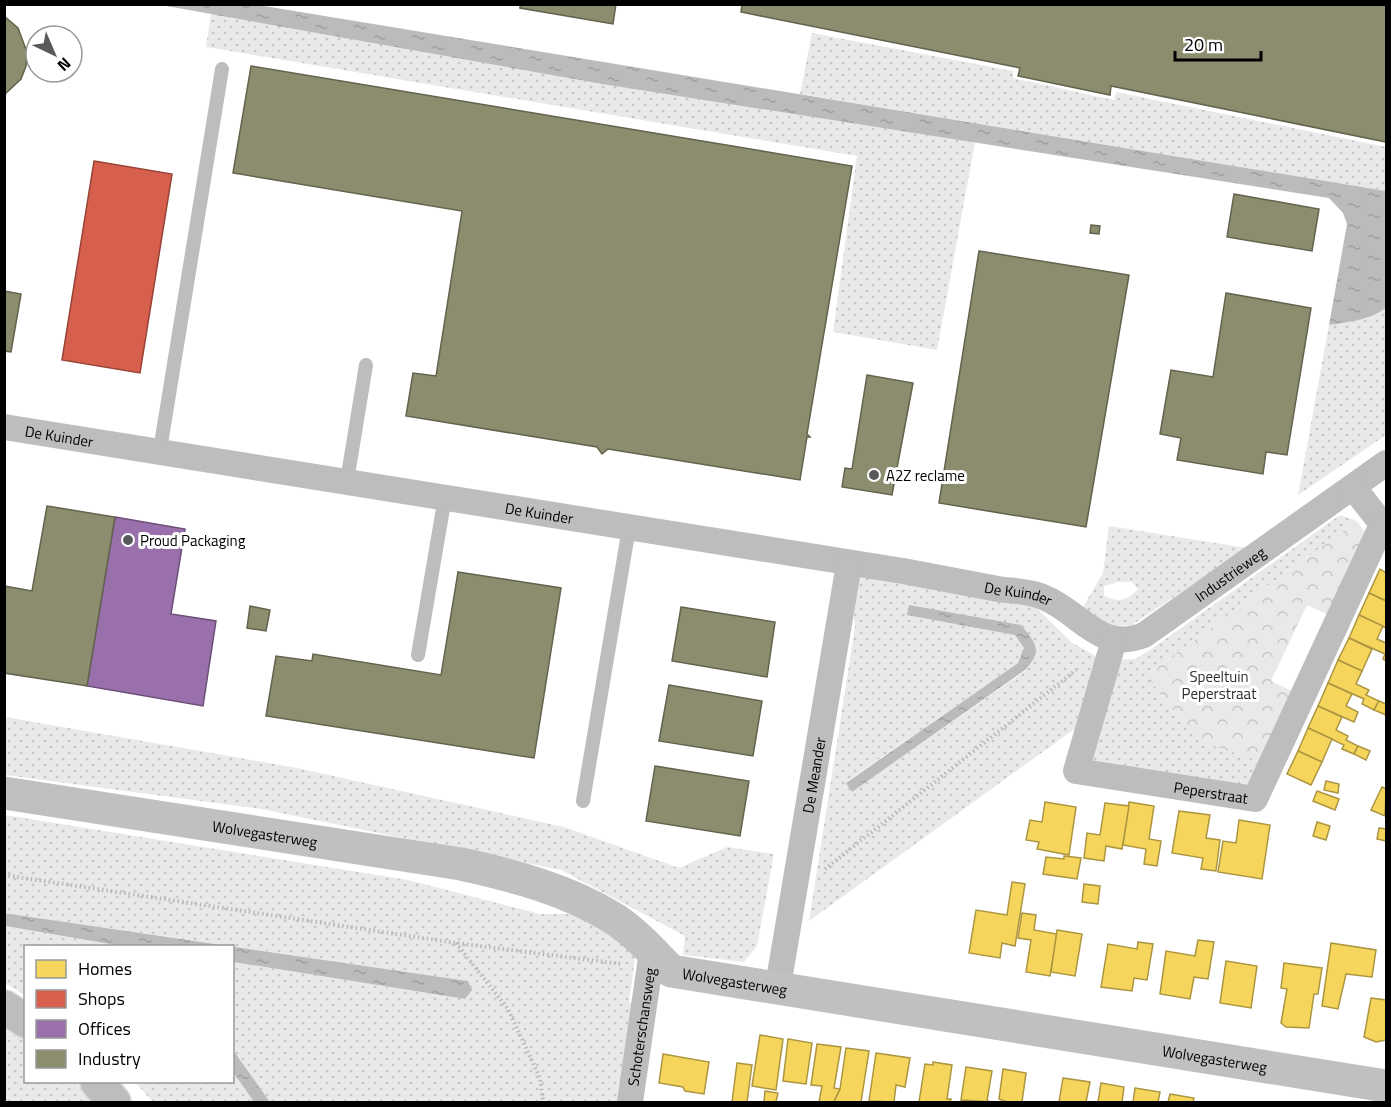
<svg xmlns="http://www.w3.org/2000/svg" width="1391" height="1107" font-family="'Titillium Web',sans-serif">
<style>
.grass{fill:url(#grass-dots);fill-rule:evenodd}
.park{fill:url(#park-crowns)}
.water{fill:url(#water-ripples)}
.homes{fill:#f6d55c;stroke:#ac9540;stroke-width:1.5}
.shops{fill:#d6604d;stroke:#964336;stroke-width:1.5}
.offices{fill:#9970ab;stroke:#6b4e78;stroke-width:1.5}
.industry{fill:#8c8c6e;stroke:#62624d;stroke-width:1.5}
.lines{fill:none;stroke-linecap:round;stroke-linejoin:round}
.highway-casing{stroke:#dbdbdb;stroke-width:36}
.path{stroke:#b8b8b8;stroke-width:4;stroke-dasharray:1.5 3;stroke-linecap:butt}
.lane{stroke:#bdbdbd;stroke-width:14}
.street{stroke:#bdbdbd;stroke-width:26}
.secondary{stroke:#c0c0c0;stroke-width:33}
.highway{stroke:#bdbdbd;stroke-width:33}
.poi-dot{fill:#595959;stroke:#fff;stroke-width:2}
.labels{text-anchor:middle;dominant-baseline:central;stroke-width:6;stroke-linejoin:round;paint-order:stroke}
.street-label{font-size:15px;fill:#000;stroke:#fff}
.poi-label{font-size:15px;fill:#000;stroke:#fff;text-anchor:start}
.park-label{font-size:15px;fill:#2e2e2e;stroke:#fff}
</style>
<defs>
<pattern id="grass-dots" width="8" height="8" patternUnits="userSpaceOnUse" patternTransform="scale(1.5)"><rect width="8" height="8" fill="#e9e9e9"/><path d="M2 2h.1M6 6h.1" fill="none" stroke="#c6c6c6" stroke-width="1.8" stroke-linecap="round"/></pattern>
<pattern id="park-crowns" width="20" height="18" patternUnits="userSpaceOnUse" patternTransform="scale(1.5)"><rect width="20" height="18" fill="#e9e9e9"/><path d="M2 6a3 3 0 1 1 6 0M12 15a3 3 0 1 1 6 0" fill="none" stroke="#c6c6c6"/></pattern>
<pattern id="water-ripples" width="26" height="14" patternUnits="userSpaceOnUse" patternTransform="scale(1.5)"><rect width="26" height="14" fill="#bbb"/><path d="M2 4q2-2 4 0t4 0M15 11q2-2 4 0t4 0" fill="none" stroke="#9f9f9f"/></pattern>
</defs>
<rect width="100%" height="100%" fill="#fff"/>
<g class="grass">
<polygon points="211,13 602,84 975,142 937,350 833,332 857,156 206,47"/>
<polygon points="812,33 1013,71 1013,78 1114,100 1116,92 1386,147 1386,191 800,94"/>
<path d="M 1386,308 L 1386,435 L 1298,495 L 1329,325 C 1349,322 1370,320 1386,308 Z"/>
<polygon points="1340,515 1357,521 1146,675 1265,763 1253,789 1084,763 1115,660 1135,659 1150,650"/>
<path d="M 1109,526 L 1247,548 L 1132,625 L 1108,626 L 1083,607 L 1103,573 ZM 1118,582 L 1132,582 L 1138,589 C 1127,601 1119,603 1104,596 L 1104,586 Z"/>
<path d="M 849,564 L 1037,608 L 1071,642 L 1101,659 L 1080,725 L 809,921 L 855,627 ZM 1021,625 L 1036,646 L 1025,671 L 852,792 L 846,782 L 1018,663 L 1024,648 L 1015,635 Z"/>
<polygon points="5,717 297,768 564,827 679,868 727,847 774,854 757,946 744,962 683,955 685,936 561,870 261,809 5,775"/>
<polygon points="5,815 408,880 540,914 576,914 636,951 629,1002 634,1003 619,1102 270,1102 233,1050 233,962 465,999 468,981 5,913"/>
<polygon points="4,926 120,946 121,946 26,946 25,995 5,983"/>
<polygon points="4,1018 25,1033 26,1082 80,1082 100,1102 5,1102"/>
<polygon points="233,1072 254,1102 153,1102 135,1082 232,1082"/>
</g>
<polygon class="park" points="1357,521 1365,532 1331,616 1307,605 1271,681 1298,694 1265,763 1198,741 1146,675"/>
<g class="water">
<path d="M 161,5 L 258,5 L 1386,191 L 1386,308 C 1370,320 1349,322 1329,325 L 1347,224 L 1343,213 L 1329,198 L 602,84 Z"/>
<path d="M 909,605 L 1021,625 C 1037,645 1043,650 1025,670 L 852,792 L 846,783 L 1018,663 L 1024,648 L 1015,635 L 907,615 Z"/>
<polygon points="4,913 468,981 472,990 465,999 233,962 232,946 121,946 5,926"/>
<polygon points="233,1050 270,1102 254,1102 233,1072"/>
</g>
<g class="homes">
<polygon points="1380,569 1386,573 1386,601 1369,593"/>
<polygon points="1369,593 1386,601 1386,628 1359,615"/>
<polygon points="1359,615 1383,626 1377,639 1386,643 1386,661 1383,659 1385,654 1349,638"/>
<polygon points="1349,638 1372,649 1362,671 1338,660"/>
<polygon points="1338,660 1362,671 1356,684 1369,690 1366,695 1379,701 1374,710 1362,704 1364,699 1328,683"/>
<polygon points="1328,683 1352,694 1346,706 1358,712 1354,722 1318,706"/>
<polygon points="1379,701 1386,704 1386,715 1374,710"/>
<polygon points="1318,706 1342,717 1336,730 1348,736 1346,740 1358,746 1354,754 1342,749 1344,745 1308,728"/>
<polygon points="1308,728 1332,739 1322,762 1298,751"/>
<polygon points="1358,746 1370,751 1366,760 1354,754"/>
<polygon points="1298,751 1322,762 1311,785 1287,774"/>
<polygon points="1326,781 1339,784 1338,793 1324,790"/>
<polygon points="1382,787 1386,789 1385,816 1371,810"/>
<polygon points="1317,791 1339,799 1335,810 1313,801"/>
<polygon points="1045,802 1076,807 1069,855 1037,849 1039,842 1026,840 1030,820 1042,822"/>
<polygon points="1129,802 1154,806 1149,839 1161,841 1157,866 1144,864 1146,849 1123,845"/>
<polygon points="1105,803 1129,806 1122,849 1106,846 1104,861 1084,858 1087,833 1100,835"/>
<polygon points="1179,811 1210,815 1206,838 1220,840 1216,871 1201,869 1203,858 1172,853"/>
<polygon points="1239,820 1270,825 1262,879 1218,872 1223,841 1236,843"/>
<polygon points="1317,822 1330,826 1326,840 1313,836"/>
<polygon points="1379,828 1386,829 1386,841 1377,839"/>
<polygon points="1064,856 1081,858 1077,879 1043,874 1046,857 1064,859"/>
<polygon points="1012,882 1025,884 1015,946 1002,943 1000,958 969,953 976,910 1007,915"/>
<polygon points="1084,884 1100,886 1098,904 1082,902"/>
<polygon points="1022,913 1036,915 1034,930 1057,934 1050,976 1026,972 1031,940 1018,938"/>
<polygon points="1057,930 1082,934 1075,976 1051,972"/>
<polygon points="1198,940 1214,942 1208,979 1194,977 1190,999 1160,994 1166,951 1195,956"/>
<polygon points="1138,942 1153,944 1147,980 1134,978 1132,991 1101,987 1108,944 1137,949"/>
<polygon points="1331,943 1376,950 1372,977 1346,974 1338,1009 1322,1006"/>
<polygon points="1226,961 1257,966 1251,1008 1220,1003"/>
<polygon points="1284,963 1322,968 1318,994 1314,994 1309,1028 1286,1027 1281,1023 1287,989 1281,988"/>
<polygon points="1371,998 1386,1000 1386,1040 1376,1042 1364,1037"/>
<polygon points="760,1035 783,1039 776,1090 752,1086"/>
<polygon points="788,1039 812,1043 806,1084 783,1081"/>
<polygon points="817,1044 841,1047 834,1088 840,1089 834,1102 819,1102 822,1086 811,1085"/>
<polygon points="846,1048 869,1051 861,1102 834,1102 840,1089"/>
<polygon points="876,1053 910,1058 905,1087 896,1085 894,1102 869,1101"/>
<polygon points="663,1054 709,1062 704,1094 685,1091 683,1087 659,1083"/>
<polygon points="933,1062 952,1065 947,1099 951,1099 950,1102 919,1102 925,1064 933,1065"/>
<polygon points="737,1063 752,1065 747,1102 732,1102"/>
<polygon points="966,1067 992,1071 987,1101 992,1102 961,1100"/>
<polygon points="1003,1069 1026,1073 1022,1102 1024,1102 1007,1102 999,1099"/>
<polygon points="1063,1078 1090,1082 1086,1102 1059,1102"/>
<polygon points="1101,1083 1124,1087 1122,1102 1098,1102"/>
<polygon points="1135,1088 1160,1092 1158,1102 1133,1102"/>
<polygon points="765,1091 778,1093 776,1102 764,1102"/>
<polygon points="1170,1094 1194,1098 1193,1102 1168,1102"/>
</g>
<polygon class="shops" points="94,161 172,174 140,373 62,360"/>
<polygon class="offices" points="115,517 185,529 171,614 216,621 203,706 87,686"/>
<g class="industry">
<polygon points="520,4 616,4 613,24 520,8"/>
<polygon points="742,4 1386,4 1386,142 1111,86 1110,95 1018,76 1020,68 741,12"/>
<polygon points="4,16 18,28 27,52 26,66 21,79 4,95"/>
<polygon points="251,66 852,166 807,434 810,437 807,437 800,480 608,449 602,454 597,447 406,416 413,373 436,376 462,211 233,173"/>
<polygon points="1234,194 1319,209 1312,251 1227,237"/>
<polygon points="1091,225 1100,226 1099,234 1090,233"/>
<polygon points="979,251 1129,275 1086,527 939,503"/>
<polygon points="4,291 21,294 11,352 4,351"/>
<polygon points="1226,293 1311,308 1287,455 1266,452 1263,474 1177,460 1181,438 1160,434 1171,370 1213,377"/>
<polygon points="867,375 913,383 892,495 842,487 845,468 852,469"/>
<polygon points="47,506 115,517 87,686 4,673 4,586 32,591"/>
<polygon points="458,572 561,588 534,758 266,716 276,656 312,661 313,654 441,675"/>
<polygon points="250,606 270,610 266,631 247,628"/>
<polygon points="681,607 775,622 767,677 672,661"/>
<polygon points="669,685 762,701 753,756 659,741"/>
<polygon points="655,766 749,781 740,836 646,821"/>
</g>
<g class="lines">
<g class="highway-casing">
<g id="highway">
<polyline points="4,1007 26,1021"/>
<polyline points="97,1082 114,1102"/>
</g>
</g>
<g class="path">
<polyline points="825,869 1076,670"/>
<polyline points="4,875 456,943 622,964"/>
<polyline points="456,943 508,1009 540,1078 543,1102"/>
</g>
<g class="lane">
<polyline points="160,450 222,69"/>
<polyline points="347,481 366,365"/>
<polyline points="418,655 445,497"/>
<polyline points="583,801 629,528"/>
</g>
<g class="street">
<path id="s1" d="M 4,427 L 903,571 C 935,577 966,583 998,589 C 1012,591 1030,591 1043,597 C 1081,612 1099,653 1144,635 L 1386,463"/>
<polyline points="1353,487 1386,529"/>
<path id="s2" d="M 1114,640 L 1076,771 L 1255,799 L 1382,525"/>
<path id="s3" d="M 778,986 L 849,564"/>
<path id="s4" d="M 630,1102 L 652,951"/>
</g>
<path class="secondary" id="s5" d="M 4,793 L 461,864 C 512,875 568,890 613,918 C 635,932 653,952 671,971 L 1386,1086"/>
<use href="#highway" class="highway"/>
</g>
<g class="poi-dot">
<circle cx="874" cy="475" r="6"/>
<circle cx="128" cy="540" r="6"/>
</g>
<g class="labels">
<g class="street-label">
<text stroke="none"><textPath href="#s1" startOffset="56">De Kuinder</textPath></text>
<text stroke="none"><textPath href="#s1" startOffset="542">De Kuinder</textPath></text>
<text stroke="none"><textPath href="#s1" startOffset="1272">Industrieweg</textPath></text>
<text stroke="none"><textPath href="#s1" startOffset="1028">De Kuinder</textPath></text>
<text stroke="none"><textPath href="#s3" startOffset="214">De Meander</textPath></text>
<text stroke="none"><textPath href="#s2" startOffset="273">Peperstraat</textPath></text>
<text stroke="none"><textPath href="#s5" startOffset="264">Wolvegasterweg</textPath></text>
<text stroke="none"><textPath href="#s5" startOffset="768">Wolvegasterweg</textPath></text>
<text stroke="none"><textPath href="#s4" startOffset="76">Schoterschansweg</textPath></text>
<text stroke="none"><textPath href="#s5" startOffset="1254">Wolvegasterweg</textPath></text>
</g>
<g class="poi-label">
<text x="886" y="475">A2Z reclame</text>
<text x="140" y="540">Proud Packaging</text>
</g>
<g class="park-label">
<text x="1219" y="676">Speeltuin<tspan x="1219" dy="17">Peperstraat</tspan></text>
</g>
</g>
<rect width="1391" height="1107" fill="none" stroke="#000000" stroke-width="12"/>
<rect x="24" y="945" width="210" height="138" fill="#ffffff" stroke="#999999" stroke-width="1.5"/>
<rect x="36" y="960" width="30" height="18" fill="#f6d55c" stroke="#999999" stroke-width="1.5"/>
<text x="78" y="975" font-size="18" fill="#000000">Homes</text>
<rect x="36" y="990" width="30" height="18" fill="#d6604d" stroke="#999999" stroke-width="1.5"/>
<text x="78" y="1005" font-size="18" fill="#000000">Shops</text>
<rect x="36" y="1020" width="30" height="18" fill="#9970ab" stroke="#999999" stroke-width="1.5"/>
<text x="78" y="1035" font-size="18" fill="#000000">Offices</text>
<rect x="36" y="1050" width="30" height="18" fill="#8c8c6e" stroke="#999999" stroke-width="1.5"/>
<text x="78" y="1065" font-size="18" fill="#000000">Industry</text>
<g transform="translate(54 54) rotate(136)"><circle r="28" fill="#ffffff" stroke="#999999" stroke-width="1.5"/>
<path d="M0-4.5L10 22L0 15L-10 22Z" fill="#595959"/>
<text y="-9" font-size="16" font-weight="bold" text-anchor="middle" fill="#000000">N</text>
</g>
<path d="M1175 51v9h86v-9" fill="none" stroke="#000000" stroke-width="3"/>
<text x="1184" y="51" font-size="18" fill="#000000" stroke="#ffffff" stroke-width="4.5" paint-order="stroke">20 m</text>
</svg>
